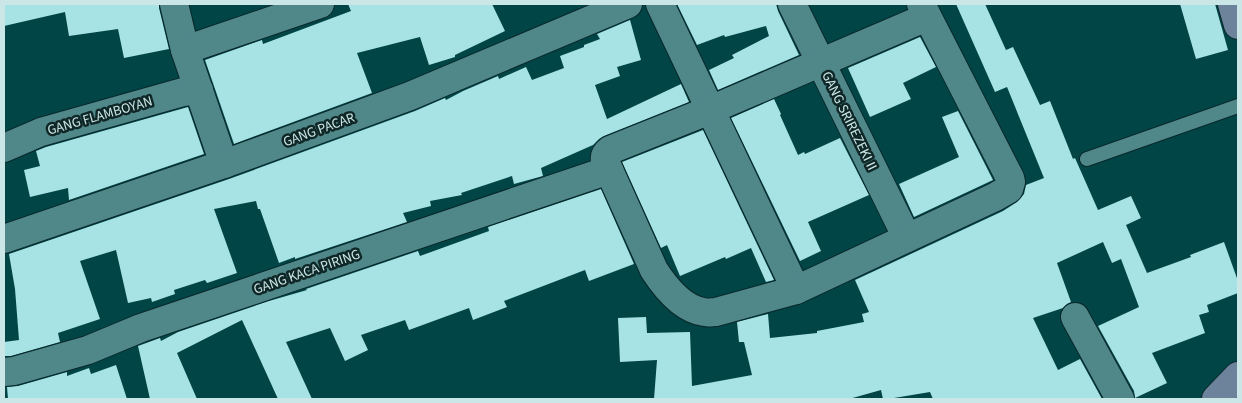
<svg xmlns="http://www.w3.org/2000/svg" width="1242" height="403" font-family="'Source Sans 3',sans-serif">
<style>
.building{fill:#a7e2e4}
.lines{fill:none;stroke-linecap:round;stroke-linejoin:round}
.lane-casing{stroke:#092829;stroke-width:16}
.street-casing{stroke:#092829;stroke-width:30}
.secondary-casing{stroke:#092829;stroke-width:30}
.lane{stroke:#50888a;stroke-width:14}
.street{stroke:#50888a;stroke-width:28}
.secondary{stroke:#6d829b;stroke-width:28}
.labels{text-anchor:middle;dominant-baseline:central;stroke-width:5;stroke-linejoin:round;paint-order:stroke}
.street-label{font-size:14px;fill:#cae6e7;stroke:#102728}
</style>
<rect width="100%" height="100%" fill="#024547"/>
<g class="building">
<polygon points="4,4 159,4 159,8 169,49 124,58 118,29 69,36 65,12 4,26"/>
<polygon points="348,4 492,4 505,31 455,55 455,57 429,65 420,37 357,53 372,93 234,144 205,60 262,40 263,44 351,11"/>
<polygon points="677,4 776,4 778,11 799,55 718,90 709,70 734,58 732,55 769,36 766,26 725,37 724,35 697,45"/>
<polygon points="956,4 985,4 1006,50 1013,47 1040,105 1050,101 1073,159 1075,158 1098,210 1131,196 1141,218 1126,225 1147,273 1191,257 1190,255 1224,242 1238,281 1238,293 1207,305 1209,312 1199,315 1205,333 1152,353 1167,383 1135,398 1134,391 1098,326 1139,307 1121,259 1112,263 1103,242 1057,263 1071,302 1067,304 1063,308 1033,318 1058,370 1080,359 1102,399 933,399 930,392 888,399 883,399 881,390 849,399 654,399 657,360 620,362 618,318 646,317 647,333 690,332 692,386 752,375 744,342 739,342 737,322 768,314 770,338 817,333 817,331 864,322 862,314 869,312 855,280 1003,211 1017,202 1024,194 1026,185 1044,178 1007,87 995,92"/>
<polygon points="1180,4 1215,4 1228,50 1196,59"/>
<polygon points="630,20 641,60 617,67 620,76 595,85 607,119 681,84 689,102 604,136 599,139 593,145 541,168 543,176 514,184 512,176 461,193 462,195 430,201 431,206 403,213 407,222 295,259 295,257 279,263 260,209 258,209 256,201 214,209 237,273 207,283 205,280 174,290 175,294 152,302 151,298 128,303 116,250 80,261 100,319 58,333 60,342 11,356 4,356 4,342 19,340 15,289 9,254 229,179 415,111 445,98 446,100 463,91 498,76 499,79 526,67 532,80 564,68 560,56 584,47 584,45 600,39 597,34"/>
<polygon points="920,37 936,67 903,83 911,99 870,117 848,68"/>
<polygon points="774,99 781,114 780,115 798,155 804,152 805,154 840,138 869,195 808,222 821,251 800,261 731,118"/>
<polygon points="188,107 204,154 69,200 68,188 30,197 24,170 40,166 36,151 46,147"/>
<polygon points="958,111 993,180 914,217 899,184 959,157 942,117"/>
<polygon points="703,130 774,280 766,282 751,248 726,259 725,257 680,276 667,245 661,248 622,162"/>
<polygon points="601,189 634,264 589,281 585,270 504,301 507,307 473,320 469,308 409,330 405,320 361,335 368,350 345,361 330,328 286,342 312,399 278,399 242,320 177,353 197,399 150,399 138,346 160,338 161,341 178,332 269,301 307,290 306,289 418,251 420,256 489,231 488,227"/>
<polygon points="116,365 127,399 8,399 7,387 18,386 67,372 67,376 89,368 91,374"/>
</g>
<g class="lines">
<g class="lane-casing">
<polyline id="lane" points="1087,159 1238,106"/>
</g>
<g class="street-casing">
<g id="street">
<polyline points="174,4 185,50"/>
<polyline points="660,4 796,290"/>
<polyline points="792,4 907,238"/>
<path d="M 921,4 L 1010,178 L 1011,182 L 1009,189 L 995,197 L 796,290 L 716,312 C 712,312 708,313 704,312 C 682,309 665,287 654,270 L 605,161 C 604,156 606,153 610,150 L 710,110 L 927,17"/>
<polyline points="4,148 41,132 183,92 199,90"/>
<polyline points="224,164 185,50 320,4"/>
<polyline points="4,239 224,164 410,96 628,4"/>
<polyline points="1075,317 1120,399"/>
<polyline points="4,372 14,371 88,350 141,328 609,170"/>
</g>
</g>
<g class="secondary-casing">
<g id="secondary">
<polyline points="1232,4 1238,25"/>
<polyline points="1216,399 1238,376"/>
</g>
</g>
<use href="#lane" class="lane"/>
<use href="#street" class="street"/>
<use href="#secondary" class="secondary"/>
</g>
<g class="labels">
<g class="street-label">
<text transform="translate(100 116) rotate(-16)">GANG FLAMBOYAN</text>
<text transform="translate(849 121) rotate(64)">GANG SRIREZEKI II</text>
<text transform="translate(319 130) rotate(-20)">GANG PACAR</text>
<text transform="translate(307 272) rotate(-19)">GANG KACA PIRING</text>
</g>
</g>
<rect width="1242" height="403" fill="none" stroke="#cae6e7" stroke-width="10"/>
</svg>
